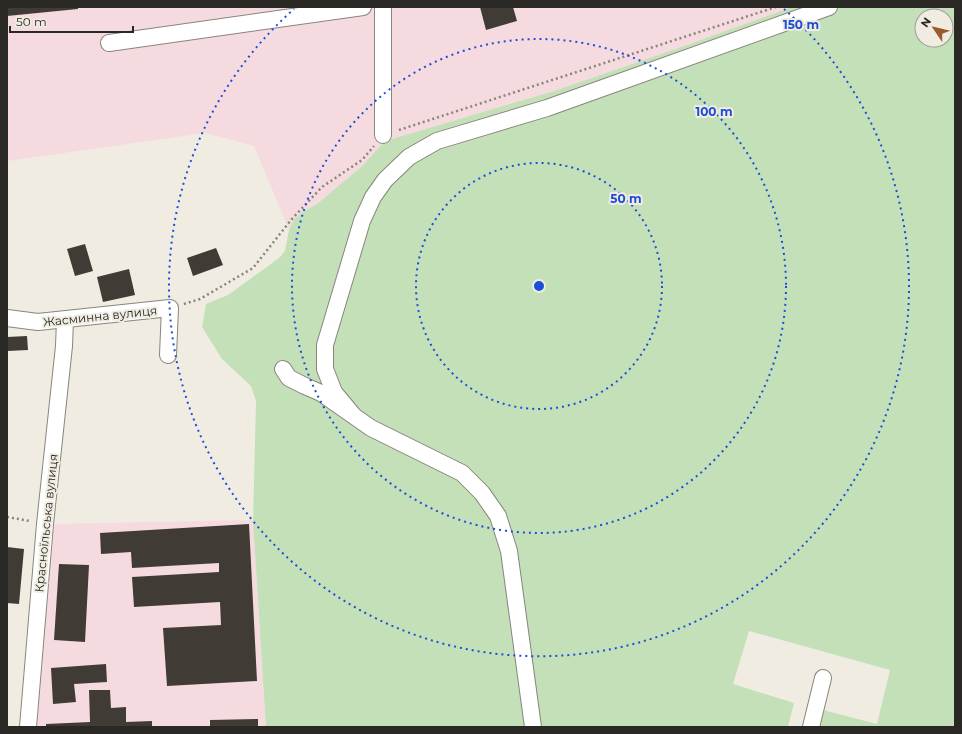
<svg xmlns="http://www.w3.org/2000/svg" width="962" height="734" font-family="Montserrat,sans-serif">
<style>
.industrial{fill:#f5dbdf}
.green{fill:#c4e0b9;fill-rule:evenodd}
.building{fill:#413b35}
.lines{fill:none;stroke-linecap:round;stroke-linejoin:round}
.minor-casing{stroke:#88857c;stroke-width:18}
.path{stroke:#87847d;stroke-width:2.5;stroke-dasharray:2 3;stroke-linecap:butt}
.minor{stroke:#fff;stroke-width:16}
.ring{fill:none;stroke:#1d4ed8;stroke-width:2;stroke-dasharray:2 4}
.labels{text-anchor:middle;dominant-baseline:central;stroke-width:4;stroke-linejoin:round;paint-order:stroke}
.street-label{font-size:12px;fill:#2a2825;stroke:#f0ece2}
.centre{fill:#1d4ed8;stroke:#f0ece2;stroke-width:2}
.ring-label{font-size:12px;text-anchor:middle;font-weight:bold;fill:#1d4ed8;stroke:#f0ece2;stroke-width:4;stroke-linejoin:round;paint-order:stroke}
</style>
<rect width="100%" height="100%" fill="#f0ece2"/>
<g class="industrial">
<polygon points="7,7 792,7 714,35 690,44 554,91 385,141 361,167 317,204 302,212 294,220 289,230 254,146 205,133 7,161"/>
<polygon points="253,520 266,727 34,727 50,524"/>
</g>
<path class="green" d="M 792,7 L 955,7 L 955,727 L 819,727 L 823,710 L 877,724 L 890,670 L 749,631 L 733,684 L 794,703 L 788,727 L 266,727 L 253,520 L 256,401 L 251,386 L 222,359 L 202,327 L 206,304 L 228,295 L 279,258 L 285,251 L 289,230 L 294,220 L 302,212 L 317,204 L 361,167 L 385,141 L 554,91 L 690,44 L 714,35 ZM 922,16 L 946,16 L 946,40 L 922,40 Z"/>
<g class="building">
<polygon points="7,7 78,7 78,9 7,16"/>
<polygon points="480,7 513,7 517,21 486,30"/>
<polygon points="85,244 93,271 75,276 67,249"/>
<polygon points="216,248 223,265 193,276 187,258"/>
<polygon points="129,269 135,295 103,302 97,277"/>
<polygon points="27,336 28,350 8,351 7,337"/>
<polygon points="249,524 257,681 167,686 163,628 221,625 220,602 134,607 132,577 219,572 219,563 132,568 131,552 101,554 100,533"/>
<polygon points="7,547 24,549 19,604 7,603"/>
<polygon points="59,564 89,565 85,642 54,640"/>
<polygon points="106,664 107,682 74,684 76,702 53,704 51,668"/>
<polygon points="89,690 110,690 111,708 126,707 126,722 152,721 152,727 46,727 46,724 90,722"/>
<polygon points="258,719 258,727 210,727 210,720"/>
</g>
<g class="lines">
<g class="minor-casing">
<g id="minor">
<polyline points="109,43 363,7"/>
<polyline points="383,135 383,7"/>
<polyline points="7,318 38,322 170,308 168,355"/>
<polyline points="283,369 289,378 305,386 321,393 371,428 462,473 482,493 498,516 509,551 533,727"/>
<polyline points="353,415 334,392 325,369 325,345 362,221 373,197 385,180 409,157 437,141 547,108 829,7"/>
<polyline points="28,727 45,524 64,346 65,320"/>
<polyline points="811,727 823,678"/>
</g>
</g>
<g class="path">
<polyline points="399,130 776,7"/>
<polyline points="184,304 200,299 253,268 291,220 322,187 362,160 374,146"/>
<polyline points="7,517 30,521"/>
</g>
<use href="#minor" class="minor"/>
</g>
<g class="ring">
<circle cx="539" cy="286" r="123"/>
<circle cx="539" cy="286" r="247"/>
<path d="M784 9A370 370 0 1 1 294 9"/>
</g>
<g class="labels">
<g class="street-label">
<text transform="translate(100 316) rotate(-6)">Жасминна вулиця</text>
<text transform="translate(46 523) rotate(-84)">Красноїльська вулиця</text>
</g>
</g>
<circle cx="539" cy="286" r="6" class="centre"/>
<g class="ring-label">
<text x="801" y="29">150 m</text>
<text x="714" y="116">100 m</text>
<text x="626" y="203">50 m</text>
</g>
<rect width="962" height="734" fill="none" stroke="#2a2825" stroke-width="16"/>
<g transform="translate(934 28) rotate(305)"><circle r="19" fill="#f0ece2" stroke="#a19e96"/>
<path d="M0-3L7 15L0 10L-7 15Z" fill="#9d582c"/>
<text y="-6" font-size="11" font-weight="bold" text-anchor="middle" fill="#2a2825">N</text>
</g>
<path d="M10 26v6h123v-6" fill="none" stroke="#2a2825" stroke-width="2"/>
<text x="16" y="26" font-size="12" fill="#2a2825" stroke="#f0ece2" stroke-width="3" paint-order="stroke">50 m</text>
</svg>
